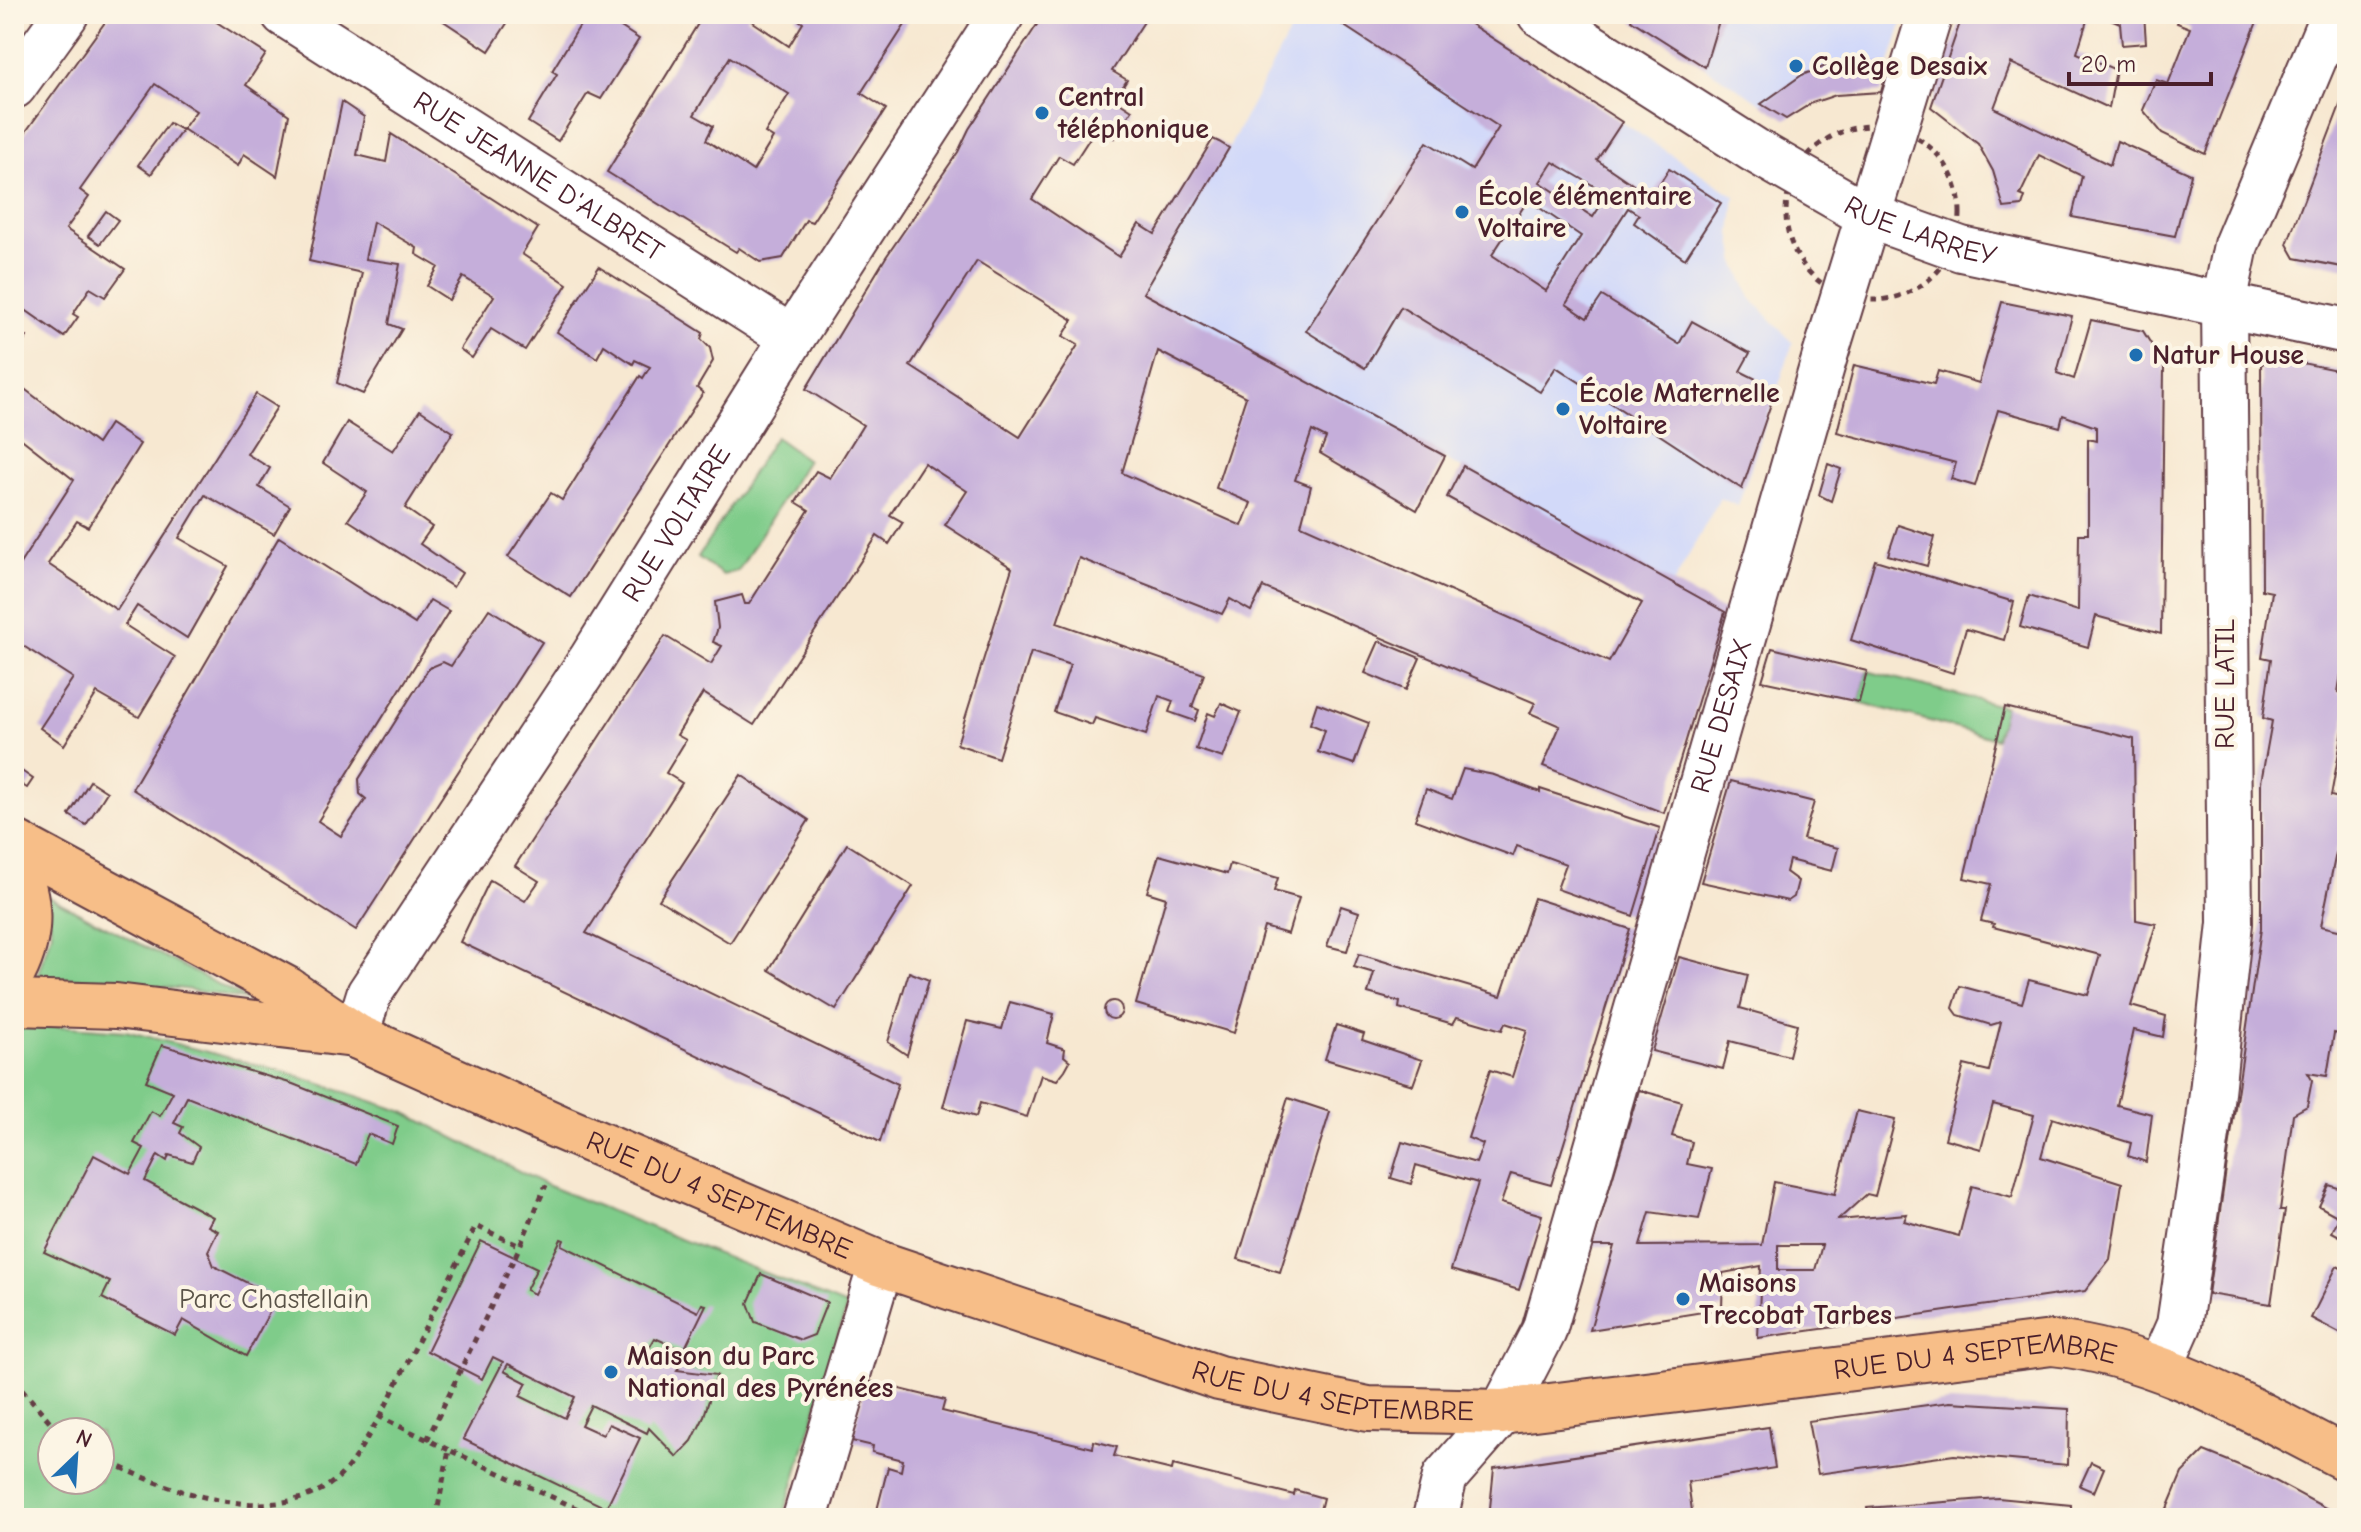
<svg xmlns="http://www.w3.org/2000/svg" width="2361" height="1532" font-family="'Comic Neue',sans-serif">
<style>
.built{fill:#d2d9f9}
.green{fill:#7fcc8a;stroke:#64765a;stroke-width:2;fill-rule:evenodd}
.building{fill:#c5aeda;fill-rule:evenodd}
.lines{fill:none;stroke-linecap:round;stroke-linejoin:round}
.minor-casing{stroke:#643d44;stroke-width:48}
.major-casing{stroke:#643d44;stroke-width:48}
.path{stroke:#643d44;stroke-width:5;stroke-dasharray:6 6;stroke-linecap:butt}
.minor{stroke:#fff;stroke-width:44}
.major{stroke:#f7be88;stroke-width:44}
.poi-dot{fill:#1f6fb2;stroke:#fcf5e5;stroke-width:3}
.labels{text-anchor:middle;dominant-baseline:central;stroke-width:8;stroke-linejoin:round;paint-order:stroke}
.poi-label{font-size:28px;font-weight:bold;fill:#4a1f2b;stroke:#fcf5e5;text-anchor:start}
.street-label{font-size:28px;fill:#4a1f2b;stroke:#fcf5e5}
.park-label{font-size:28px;fill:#5a5348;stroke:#fcf5e5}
</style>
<rect width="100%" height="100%" fill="#fcf5e5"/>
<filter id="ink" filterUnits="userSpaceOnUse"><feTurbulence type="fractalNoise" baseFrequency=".0125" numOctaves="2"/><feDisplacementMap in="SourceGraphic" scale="16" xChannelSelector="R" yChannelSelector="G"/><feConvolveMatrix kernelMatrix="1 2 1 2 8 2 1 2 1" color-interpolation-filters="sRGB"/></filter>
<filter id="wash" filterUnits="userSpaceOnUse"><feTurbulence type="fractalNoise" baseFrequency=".006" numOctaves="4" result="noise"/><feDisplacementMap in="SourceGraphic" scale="32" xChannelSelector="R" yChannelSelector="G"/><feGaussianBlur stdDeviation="1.8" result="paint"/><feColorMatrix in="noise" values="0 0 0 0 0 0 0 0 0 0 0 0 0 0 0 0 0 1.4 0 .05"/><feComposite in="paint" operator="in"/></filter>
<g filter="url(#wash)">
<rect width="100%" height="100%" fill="#f7e8d1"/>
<g class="built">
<polygon points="1299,14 1455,14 1735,196 1731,233 1736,264 1751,298 1793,343 1738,506 1720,498 1673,584 1143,293 1229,148"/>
<polygon points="1622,14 1905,14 1881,92 1836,95 1812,103 1786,119"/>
</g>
<g class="green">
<polygon points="775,437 807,460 738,571 723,575 698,557"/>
<polygon points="1867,671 2005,707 1996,739 1859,702"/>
<polygon points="45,895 248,1000 185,989 37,976 52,932"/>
<path d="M 16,1023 L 126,1031 L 285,1072 L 404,1112 L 546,1185 L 847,1306 L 783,1518 L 14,1518 ZM 52,1432 L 100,1432 L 100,1480 L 52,1480 Z"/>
</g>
<g id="blocks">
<g class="building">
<polygon points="111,14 204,14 266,54 246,85 289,115 277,176 244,154 238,166 183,129 196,111 155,84 80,190 89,197 66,229 125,269 105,297 90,288 73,314 78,317 64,337 14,302 14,148"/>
<polygon points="446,14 513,14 489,51 442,20"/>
<polygon points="587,14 601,14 639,39 601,99 588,93 558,141 528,122 557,74 552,71"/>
<path d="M 686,14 L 749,14 L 747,18 L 789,46 L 803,23 L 796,18 L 798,14 L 912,14 L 861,93 L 886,109 L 812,222 L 806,220 L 783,258 L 760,262 L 739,248 L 736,252 L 607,172 L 699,22 ZM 730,57 L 789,94 L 765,133 L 773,138 L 753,171 L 706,140 L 713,126 L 694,115 Z"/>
<path d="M 1044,14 L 1149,14 L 1112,71 L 1127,80 L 1115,99 L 1132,110 L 1114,138 L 1097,127 L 1073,164 L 1059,156 L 1032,199 L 1119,257 L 1139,224 L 1155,234 L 1213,139 L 1219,142 L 1229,148 L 1143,293 L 1445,456 L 1417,510 L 1320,453 L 1326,438 L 1312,431 L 1295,480 L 1311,486 L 1301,525 L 1609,662 L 1642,603 L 1447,497 L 1463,466 L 1725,612 L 1664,813 L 1543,766 L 1560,726 L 1530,713 L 1535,703 L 1263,587 L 1251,611 L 1230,599 L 1222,614 L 1079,558 L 1057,623 L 1204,674 L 1192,707 L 1199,710 L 1195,721 L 1169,712 L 1173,701 L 1159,696 L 1146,735 L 1095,718 L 1092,725 L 1054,712 L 1070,665 L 1031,652 L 998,758 L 957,744 L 1012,568 L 945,525 L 967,491 L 924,463 L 890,515 L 903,522 L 889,544 L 877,536 L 754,725 L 703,693 L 677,735 L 686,740 L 666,773 L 682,783 L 586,933 L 898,1084 L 880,1142 L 460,942 L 490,880 L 525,901 L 539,881 L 515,866 L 665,636 L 711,664 L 722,646 L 713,642 L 718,628 L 715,602 L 742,595 L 745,604 L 749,604 L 809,510 L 796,502 L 816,471 L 830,478 L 863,425 L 806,389 L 886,257 L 958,152 L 969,129 ZM 977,261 L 1073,320 L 1063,336 L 1078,345 L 1020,437 L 910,366 ZM 1158,351 L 1246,397 L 1216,488 L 1251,503 L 1242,526 L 1122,473 Z"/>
<path d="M 1326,14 L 1455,14 L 1622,122 L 1597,160 L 1651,197 L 1669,169 L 1721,203 L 1685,259 L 1634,223 L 1639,215 L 1628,208 L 1566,304 L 1587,318 L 1602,296 L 1679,344 L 1692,321 L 1750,353 L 1740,371 L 1776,389 L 1742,489 L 1556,367 L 1540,392 L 1401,307 L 1365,368 L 1306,331 L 1427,142 L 1472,170 L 1499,127 ZM 1553,162 L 1608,194 L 1593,217 L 1540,182 ZM 1528,200 L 1581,236 L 1546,291 L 1492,255 Z"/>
<polygon points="1633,14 1721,14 1705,67 1631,20"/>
<polygon points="1963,14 2089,14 2077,53 2116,70 2109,108 2011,63 1994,108 2110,165 2117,141 2191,174 2175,236 2072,217 2082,176 2039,155 2020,195 2025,197 2022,206 2004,208 1993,171 1978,144 1931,107"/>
<polygon points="2099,14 2144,14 2146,43 2122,45 2120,23"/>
<polygon points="2181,14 2260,14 2205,154 2162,133 2143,110 2156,80 2168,84 2190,28 2177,23"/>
<polygon points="1872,63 1889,64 1881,92 1836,95 1812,103 1786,119 1761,104 1802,75 1826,66"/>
<polygon points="2347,87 2346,210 2347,268 2295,258 2287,244"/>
<polygon points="342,102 364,117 357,155 386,162 391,134 538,228 522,254 567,284 525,350 491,329 472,358 460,349 494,296 463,277 449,300 427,286 438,267 416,254 417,248 373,222 365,259 400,264 389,324 402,329 363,394 337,383 362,273 309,261"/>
<polygon points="169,123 182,130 151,174 138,165"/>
<polygon points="106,211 118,220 100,244 88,236"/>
<polygon points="599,267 703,333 701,339 710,348 713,361 697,388 703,393 571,597 508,557 551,493 562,500 640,376 643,378 650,367 635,360 633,364 604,345 597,358 557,332"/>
<polygon points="2002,302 2072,316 2057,373 2074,379 2091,320 2143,331 2164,365 2161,634 2096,616 2088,647 2020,627 2029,596 2078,611 2079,534 2088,534 2088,439 2096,441 2096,427 2063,415 2060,427 1998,410 1975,486 1951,479 1956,463 1837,432 1854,365 1934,384 1938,371 1979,383"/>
<polygon points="14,327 27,337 14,355"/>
<polygon points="2272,357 2347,372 2347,638 2338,692 2347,694 2347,708 2331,796 2347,800 2347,850 2337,848 2321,926 2347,932 2347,1036 2334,1033 2327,1076 2308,1073 2312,1080 2307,1106 2293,1114 2280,1210 2285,1210 2271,1304 2208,1294 2261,929 2261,782 2272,721 2263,718 2271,659 2262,657 2272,592 2262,590 2261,365"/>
<polygon points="14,381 97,444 110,424 140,444 88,527 77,521 48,564 117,610 256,394 277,407 247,454 270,468 259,487 290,506 274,534 205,495 179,538 228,566 187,638 137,606 125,625 175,657 139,717 97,693 64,745 40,728 73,678 14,640 14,573 74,480 14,433"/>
<polygon points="420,410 453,432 405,508 432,527 420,544 462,573 453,587 348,520 367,492 323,463 347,422 393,451"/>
<polygon points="1828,464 1841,469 1831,501 1819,495"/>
<polygon points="1898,525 1935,537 1927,566 1888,555"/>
<polygon points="279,537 415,624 430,600 449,611 318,821 341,836 366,799 360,794 359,779 429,668 443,662 451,666 489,609 542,642 356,930 132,789"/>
<polygon points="1875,560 2014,602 2004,640 1966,629 1953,673 1851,640"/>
<polygon points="1379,641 1420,658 1406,690 1365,673"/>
<polygon points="1772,648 1867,671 1859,702 1762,681"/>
<polygon points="1221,703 1241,712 1223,758 1196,749 1208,713 1215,716"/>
<polygon points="1317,703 1369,723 1354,764 1318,752 1325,730 1310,724"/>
<path d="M 2005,707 L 2134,739 L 2136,920 L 2156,924 L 2131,1006 L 2166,1016 L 2163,1037 L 2134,1030 L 2117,1105 L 2152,1114 L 2146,1162 L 2128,1156 L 2131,1143 L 2052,1118 L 2041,1157 L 2122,1183 L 2110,1259 L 2085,1291 L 1758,1338 L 1761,1266 L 1723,1273 L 1722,1309 L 1590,1330 L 1614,1246 L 1592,1246 L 1639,1090 L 1682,1102 L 1672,1136 L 1692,1142 L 1687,1164 L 1712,1169 L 1699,1219 L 1650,1212 L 1640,1246 L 1762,1245 L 1774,1182 L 1835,1194 L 1857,1111 L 1895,1120 L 1875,1196 L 1867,1194 L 1838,1220 L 1907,1214 L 1904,1221 L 1959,1236 L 1972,1186 L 2012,1197 L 2034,1115 L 1993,1104 L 1981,1149 L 1945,1139 L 1964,1065 L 1989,1071 L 2001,1022 L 1991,1025 L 1958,1015 L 1953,1008 L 1960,986 L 2022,1003 L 2029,980 L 2088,995 L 2100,955 L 1993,927 L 1994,924 L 1981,921 L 1991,884 L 1964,878 ZM 1778,1245 L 1822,1245 L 1815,1270 L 1778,1270 Z"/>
<polygon points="16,767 33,779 27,788 14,780"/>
<polygon points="1463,769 1494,775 1540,792 1540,789 1660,828 1633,916 1557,889 1566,864 1517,846 1513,856 1415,820 1426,789 1452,799"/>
<polygon points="741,775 809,820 730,943 659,900"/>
<polygon points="90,781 107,792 86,825 69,815"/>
<polygon points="1731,781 1814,802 1803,839 1838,848 1832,871 1789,860 1786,872 1798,881 1794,897 1788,901 1701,882"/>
<polygon points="847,844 913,886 836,1010 769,970"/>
<polygon points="1159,855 1227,874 1230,864 1278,878 1274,891 1299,898 1288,934 1264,927 1234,1033 1136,1004 1166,898 1147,892"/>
<polygon points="1534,898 1630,929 1551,1185 1511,1174 1501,1203 1542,1215 1519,1290 1451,1270 1478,1183 1416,1165 1411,1184 1391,1178 1402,1142 1476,1163 1483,1144 1468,1138 1490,1070 1512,1077 1527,1030 1505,1023 1502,1030 1457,1017 1453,1024 1399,1008 1400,1002 1368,993 1374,973 1354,967 1359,954 1501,996"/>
<polygon points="1341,906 1359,912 1347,951 1327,946"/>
<polygon points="1679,957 1748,975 1740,1008 1797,1024 1789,1056 1730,1041 1723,1069 1652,1051"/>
<polygon points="909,972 929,980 907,1055 888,1042"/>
<circle cx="1113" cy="1010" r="9"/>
<polygon points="1010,1002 1054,1014 1047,1043 1065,1049 1064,1056 1070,1061 1065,1070 1057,1080 1041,1075 1027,1117 980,1103 976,1117 943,1107 967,1021 1002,1029"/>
<polygon points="1336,1025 1364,1034 1362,1040 1422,1060 1413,1085 1325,1059"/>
<polygon points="162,1045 293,1084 398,1126 392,1144 368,1134 356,1164 187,1097 174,1123 183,1127 180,1133 199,1147 192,1162 169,1155 167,1161 158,1155 145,1181 213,1217 208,1226 218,1231 208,1251 214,1266 277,1298 246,1356 183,1320 175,1335 102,1298 110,1282 44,1252 94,1155 130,1174 144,1148 134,1143 151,1111 160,1116 173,1092 146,1081"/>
<polygon points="1288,1098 1330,1112 1280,1272 1238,1259"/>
<polygon points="2329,1185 2347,1191 2347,1240 2332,1232 2339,1217 2319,1206"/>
<path d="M 561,1239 L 564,1240 L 562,1245 L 698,1312 L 702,1304 L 706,1305 L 682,1354 L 680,1349 L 655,1338 L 648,1350 L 680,1366 L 677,1370 L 717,1375 L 703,1419 L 692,1441 L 677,1457 L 649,1428 L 647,1433 L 591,1405 L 581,1425 L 603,1435 L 609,1424 L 640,1438 L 606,1508 L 463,1439 L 503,1362 L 493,1357 L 482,1379 L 427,1351 L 481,1241 L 537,1268 L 526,1290 L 534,1294 ZM 508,1364 L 575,1397 L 565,1418 L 520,1396 L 527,1383 L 504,1371 Z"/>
<polygon points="2337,1266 2347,1271 2347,1337 2311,1318"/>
<polygon points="761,1274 827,1302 814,1335 801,1340 755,1322 748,1303"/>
<polygon points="867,1381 945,1400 942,1411 1093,1448 1094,1441 1117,1447 1114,1456 1172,1470 1173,1465 1294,1495 1295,1490 1323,1498 1318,1518 1126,1518 1101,1512 1100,1518 875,1518 888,1467 901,1471 903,1460 872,1452 873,1446 852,1441"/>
<polygon points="1950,1402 2069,1409 2068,1465 1954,1455 1818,1474 1808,1421"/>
<polygon points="1769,1427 1775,1468 1688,1482 1693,1518 1615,1518 1615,1514 1580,1518 1489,1518 1494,1468"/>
<polygon points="2204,1451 2268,1477 2344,1518 2163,1518 2182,1473"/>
<polygon points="2091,1462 2104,1468 2094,1492 2080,1486"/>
<polygon points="1998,1498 2071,1505 2071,1518 1868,1518 1867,1508"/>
</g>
</g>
</g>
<g filter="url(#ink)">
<use href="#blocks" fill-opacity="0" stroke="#643d44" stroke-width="2"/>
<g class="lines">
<g class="minor-casing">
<g id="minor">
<path id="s1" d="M 284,14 L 792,338"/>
<path id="s2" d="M 1540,14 L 1754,150 L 1869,216 L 1961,249 L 2347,331"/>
<polyline points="14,86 66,14"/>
<path id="s3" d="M 356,1036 L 369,994 L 592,658 L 792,338 L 1002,14"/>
<polyline points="2160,1368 2179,1325 2209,1121 2230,923 2224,303 2236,245 2333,14"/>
<polyline points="805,1518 881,1264"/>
<path id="s4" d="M 1435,1518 L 1445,1477 L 1502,1412 L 1544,1331 L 1825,356 L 1930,14"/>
</g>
</g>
<g class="major-casing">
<g id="major">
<path id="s5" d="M 14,842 L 287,989 L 356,1036 L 559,1127 L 881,1264 L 1219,1378 L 1368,1409 L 1502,1412 L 2052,1343 C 2159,1354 2252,1411 2347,1459"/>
<path d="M 14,861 C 31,899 33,933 14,971"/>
<polyline points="14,1003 116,1006 346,1034"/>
</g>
</g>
<g class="path">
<circle cx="1873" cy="213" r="87"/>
<polyline points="14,1318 21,1388 59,1432"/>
<polyline points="380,1417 476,1226 520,1246 546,1185"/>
<polyline points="427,1440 520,1246"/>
<path d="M 100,1457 C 164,1490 275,1532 338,1478 C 355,1462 367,1436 380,1417 L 449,1450"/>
<polyline points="436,1518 449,1450 598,1518"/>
</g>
<use href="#minor" class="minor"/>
<use href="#major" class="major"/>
</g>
</g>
<g class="poi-dot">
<circle cx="1796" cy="66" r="8"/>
<circle cx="1042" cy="113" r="8"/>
<circle cx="1462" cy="212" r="8"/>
<circle cx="2136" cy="355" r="8"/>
<circle cx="1563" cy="409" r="8"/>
<circle cx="1683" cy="1299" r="8"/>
<circle cx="611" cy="1372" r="8"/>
</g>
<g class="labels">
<g class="poi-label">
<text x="1812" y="66">Collège Desaix</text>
<text x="1058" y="97">Central<tspan x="1058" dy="32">téléphonique</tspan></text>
<text x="1478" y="196">École élémentaire<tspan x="1478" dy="32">Voltaire</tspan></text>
<text x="2152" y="355">Natur House</text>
<text x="1579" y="393">École Maternelle<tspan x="1579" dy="32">Voltaire</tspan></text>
<text x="1699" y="1283">Maisons<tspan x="1699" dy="32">Trecobat Tarbes</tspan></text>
<text x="627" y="1356">Maison du Parc<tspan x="627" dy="32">National des Pyrénées</tspan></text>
</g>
<g class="street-label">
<text stroke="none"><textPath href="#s1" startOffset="302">RUE JEANNE D'ALBRET</textPath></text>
<text stroke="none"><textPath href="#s2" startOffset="440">RUE LARREY</textPath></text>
<text stroke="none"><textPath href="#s3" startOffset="606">RUE VOLTAIRE</textPath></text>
<text transform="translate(2225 684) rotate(-90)">RUE LATIL</text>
<text stroke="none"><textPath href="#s4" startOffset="860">RUE DESAIX</textPath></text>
<text stroke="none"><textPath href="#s5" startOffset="790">RUE DU 4 SEPTEMBRE</textPath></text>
<text stroke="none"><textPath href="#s5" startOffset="2086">RUE DU 4 SEPTEMBRE</textPath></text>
<text stroke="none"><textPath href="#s5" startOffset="1438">RUE DU 4 SEPTEMBRE</textPath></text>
</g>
<g class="park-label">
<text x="274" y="1299">Parc Chastellain</text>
</g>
</g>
<rect width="2361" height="1532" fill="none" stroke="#fcf5e5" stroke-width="48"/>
<g transform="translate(76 1456) rotate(25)"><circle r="38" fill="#fcf5e5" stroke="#b59f9b" stroke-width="2"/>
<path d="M0-6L14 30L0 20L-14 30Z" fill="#1f6fb2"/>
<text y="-12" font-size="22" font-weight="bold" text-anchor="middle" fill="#4a1f2b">N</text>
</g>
<path d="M2069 72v12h142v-12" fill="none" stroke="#4a1f2b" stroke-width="4"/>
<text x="2081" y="72" font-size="24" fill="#4a1f2b" stroke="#fcf5e5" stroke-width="6" paint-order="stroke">20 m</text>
</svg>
